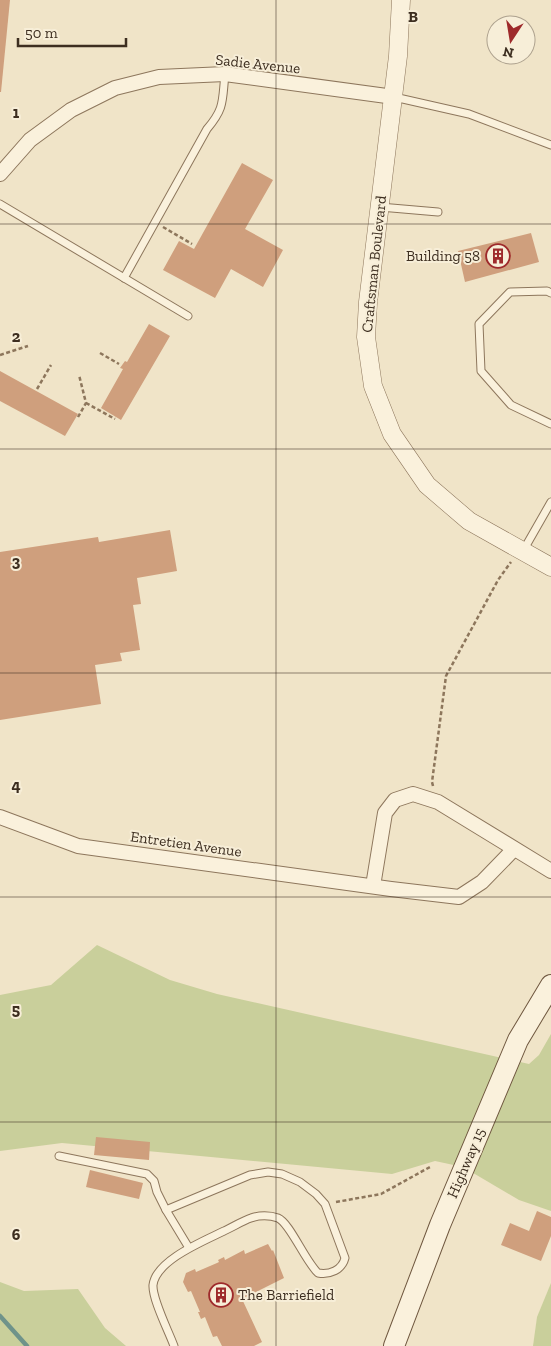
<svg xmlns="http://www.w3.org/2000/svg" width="551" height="1346" font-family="'Zilla Slab',serif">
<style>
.green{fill:#c9cf9b}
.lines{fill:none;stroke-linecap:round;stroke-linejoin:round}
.stream{stroke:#6f938a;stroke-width:4.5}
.building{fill:#cf9f7d}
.service-casing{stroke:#8d765c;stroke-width:9}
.minor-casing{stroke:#8d765c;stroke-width:16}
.tertiary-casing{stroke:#8d765c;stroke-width:19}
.secondary-casing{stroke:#6f573f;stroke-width:22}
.path{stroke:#8d765c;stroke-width:2.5;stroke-dasharray:4 2.5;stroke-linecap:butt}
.service{stroke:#faf1dc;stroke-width:7}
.minor{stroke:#faf1dc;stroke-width:14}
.tertiary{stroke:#faf1dc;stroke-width:18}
.secondary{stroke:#faf1dc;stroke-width:20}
.grid{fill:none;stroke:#3d2e20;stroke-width:1;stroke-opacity:0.55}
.labels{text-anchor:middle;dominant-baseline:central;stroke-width:4;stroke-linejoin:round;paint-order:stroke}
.street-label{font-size:15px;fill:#3d2e20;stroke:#f7eed8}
.poi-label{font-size:15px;fill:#3d2e20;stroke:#f7eed8;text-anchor:end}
.grid-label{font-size:16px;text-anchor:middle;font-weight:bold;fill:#3d2e20;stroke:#f7eed8;stroke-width:4;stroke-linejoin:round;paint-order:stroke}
</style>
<rect width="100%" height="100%" fill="#f0e4c8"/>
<g class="green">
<polygon points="97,945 170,980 217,994 529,1064 539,1055 551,1034 551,1211 519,1200 463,1167 435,1161 392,1174 62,1143 0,1151 0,995 51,985"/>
<polygon points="0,1282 24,1291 78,1289 105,1328 126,1346 0,1346"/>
<polygon points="551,1283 551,1346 533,1346 537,1317"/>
</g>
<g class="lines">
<polyline class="stream" points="0,1316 27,1346"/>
</g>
<g class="building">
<polygon points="0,0 10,0 1,92 0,92"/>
<polygon points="242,163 273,180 245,229 283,250 263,287 231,269 215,298 163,270 179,241 194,249"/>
<polygon points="531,233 539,262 465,282 458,251"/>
<polygon points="149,324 170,336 121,420 101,408 123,369 120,368 125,361 127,362"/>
<polygon points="0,371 78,414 65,436 0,401"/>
<polygon points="170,530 177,571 137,578 141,604 133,605 140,650 120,653 122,661 95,665 101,704 0,720 0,552 98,537 99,542"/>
<polygon points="96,1137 150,1142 149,1160 94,1155"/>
<polygon points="90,1170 143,1183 139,1199 86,1187"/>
<polygon points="537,1211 551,1217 551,1236 541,1261 501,1245 510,1223 529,1231"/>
<polygon points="268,1244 272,1251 273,1250 284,1278 242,1299 262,1342 254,1346 222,1346 217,1336 213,1337 205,1317 201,1319 198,1312 200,1312 191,1291 188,1292 183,1282 186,1273 195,1269 196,1272 217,1263 219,1262 218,1260 224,1257 225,1260 244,1250 245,1254"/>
</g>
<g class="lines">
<g class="service-casing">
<g id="service">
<polyline points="394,97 469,114 551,145"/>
<polyline points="0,204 188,316"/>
<polyline points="380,207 438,212"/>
<path d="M 124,278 L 207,129 C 225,108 222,101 225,74"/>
<polyline points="551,293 547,291 510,292 479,324 481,371 511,405 551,424"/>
<polyline points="523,551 551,502"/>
<polyline points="59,1156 147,1174 154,1181 157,1192 166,1210"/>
<path d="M 174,1346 C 169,1332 152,1299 153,1285 C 156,1260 204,1241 224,1231 C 233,1227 242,1221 251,1218 C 259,1215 270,1215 278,1218 C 290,1223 305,1261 318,1273 C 330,1275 342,1270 345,1258 L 325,1204 L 316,1194 L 300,1182 L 282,1174 L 268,1172 L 250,1175 L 166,1210 L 189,1248"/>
</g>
</g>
<g class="minor-casing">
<g id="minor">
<polyline points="0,174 30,140 71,110 115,88 159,77 225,74 394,97"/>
<polyline points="0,817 78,846 391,889 459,897 482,882 514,849"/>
<polyline points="373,886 385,813 395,800 413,794 438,802 551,871"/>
</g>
</g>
<g class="tertiary-casing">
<polyline id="tertiary" points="401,0 398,56 368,302 366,337 373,386 392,434 427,485 469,521 551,567"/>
</g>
<g class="secondary-casing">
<polyline id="secondary" points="394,1346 440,1225 518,1040 551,985"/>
</g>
<g class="path">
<polyline points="163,227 192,244"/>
<polyline points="100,353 119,364"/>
<polyline points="0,355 28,346"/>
<polyline points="37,389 51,365"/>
<polyline points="86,403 115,419"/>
<polyline points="78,417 86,403 79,375"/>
<polyline points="433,786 432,782 446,676 498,580 511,562"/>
<polyline points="336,1202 381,1194 430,1167"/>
</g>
<use href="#service" class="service"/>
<use href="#minor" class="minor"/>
<use href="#tertiary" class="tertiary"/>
<use href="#secondary" class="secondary"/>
</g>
<path class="grid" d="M 276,0 L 276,1346M 0,224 L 551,224M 0,449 L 551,449M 0,673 L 551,673M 0,897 L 551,897M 0,1122 L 551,1122"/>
<defs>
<g id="building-ring" transform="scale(1.25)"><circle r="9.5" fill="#f7eed8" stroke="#9e2a2b" stroke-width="1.5"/><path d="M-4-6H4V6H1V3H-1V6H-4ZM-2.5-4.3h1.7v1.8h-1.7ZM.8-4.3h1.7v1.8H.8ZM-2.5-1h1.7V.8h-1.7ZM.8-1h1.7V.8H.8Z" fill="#9e2a2b"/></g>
</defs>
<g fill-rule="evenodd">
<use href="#building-ring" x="498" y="256"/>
<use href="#building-ring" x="221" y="1295"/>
</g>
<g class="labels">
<g class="street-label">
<text transform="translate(258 64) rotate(6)">Sadie Avenue</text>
<text transform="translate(374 264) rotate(-84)">Craftsman Boulevard</text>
<text transform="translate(186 844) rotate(8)">Entretien Avenue</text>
<text transform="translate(466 1163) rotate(-67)">Highway 15</text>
</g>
<g class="poi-label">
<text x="480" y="256">Building 58</text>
<text x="238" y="1295" text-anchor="start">The Barriefield</text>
</g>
</g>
<g class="grid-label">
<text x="413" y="22">B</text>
<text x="16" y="118">1</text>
<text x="16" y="342">2</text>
<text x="16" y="567">3</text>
<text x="16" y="791">4</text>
<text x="16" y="1015">5</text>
<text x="16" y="1240">6</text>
</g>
<g transform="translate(511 40) rotate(192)"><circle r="24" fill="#f7eed8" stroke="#ada18e"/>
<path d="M0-4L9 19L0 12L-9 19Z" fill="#9e2a2b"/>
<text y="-8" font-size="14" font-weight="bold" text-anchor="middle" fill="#3d2e20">N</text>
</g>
<path d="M18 38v8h108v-8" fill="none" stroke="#3d2e20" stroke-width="2.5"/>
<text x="25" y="38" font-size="15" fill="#3d2e20" stroke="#f7eed8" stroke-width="4" paint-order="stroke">50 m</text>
</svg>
